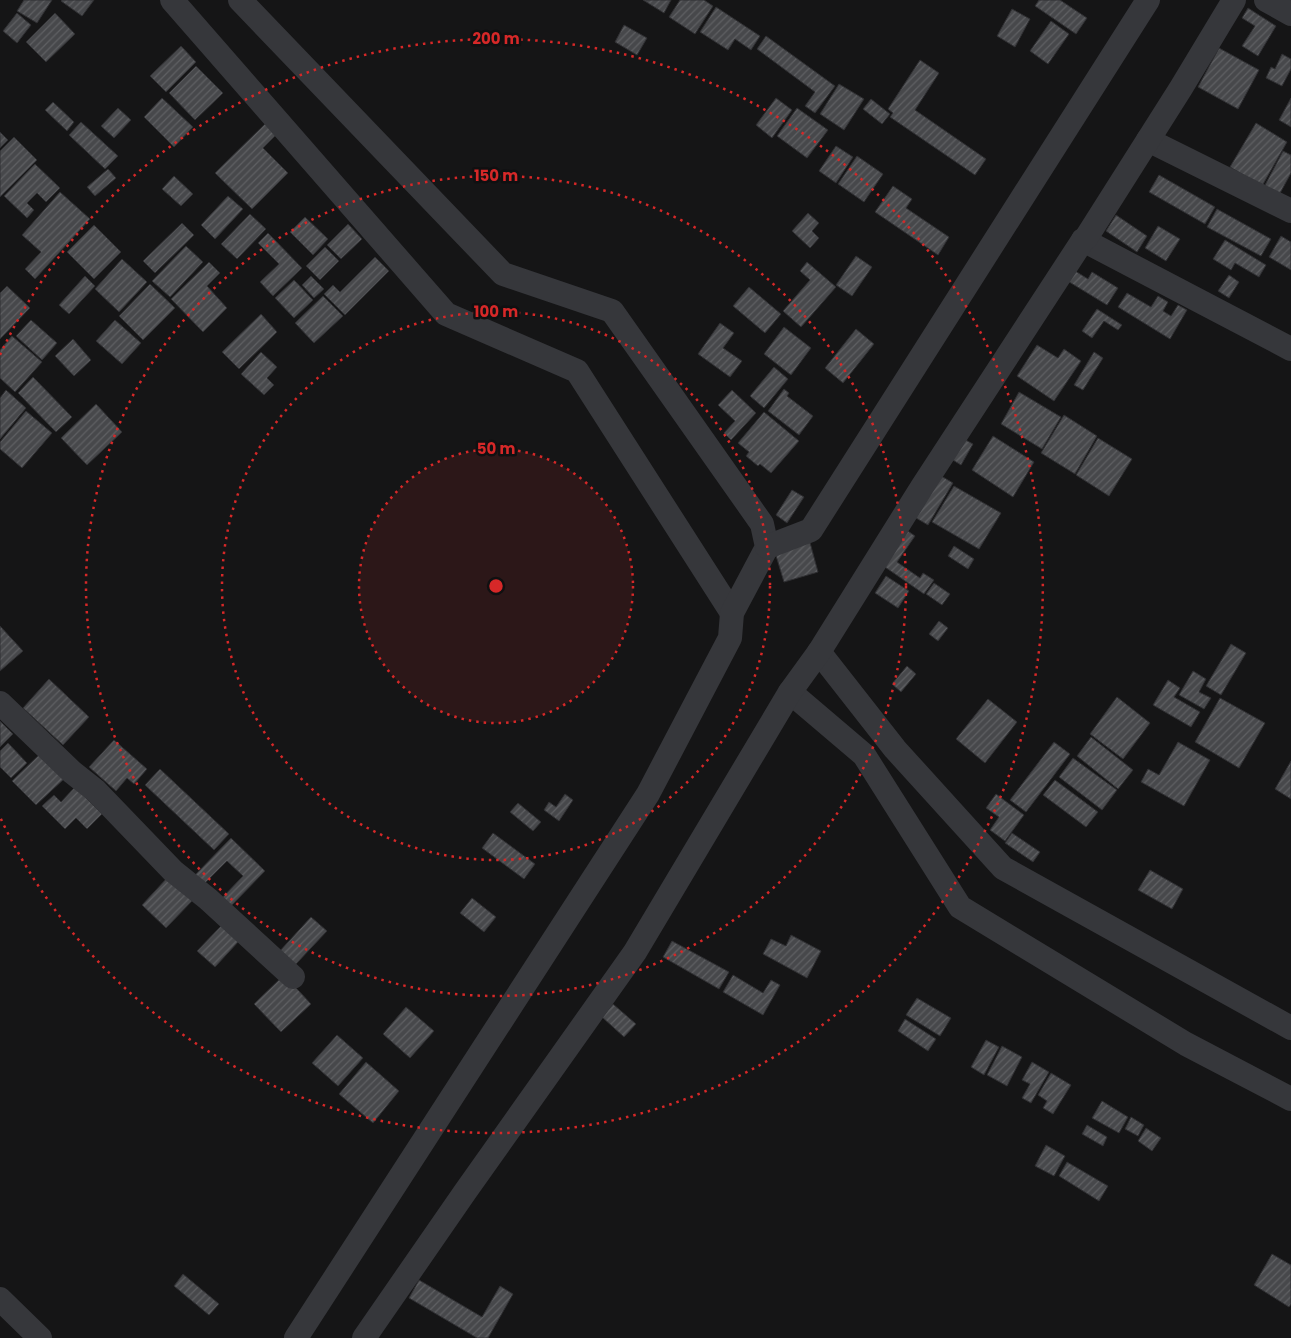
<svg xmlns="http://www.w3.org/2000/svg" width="1291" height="1338" font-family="Poppins,sans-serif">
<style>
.building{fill:url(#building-hatch);stroke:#2f2f32}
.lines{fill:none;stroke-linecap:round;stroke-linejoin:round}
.minor{stroke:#36373b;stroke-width:24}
.ring{fill:none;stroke:#d62828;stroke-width:2.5;stroke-dasharray:2.5 5}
.centre{fill:#d62828;stroke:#101011;stroke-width:2.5}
.ring-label{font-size:15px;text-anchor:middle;font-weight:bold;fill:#d62828;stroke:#101011;stroke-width:5;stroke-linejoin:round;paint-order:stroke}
</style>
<defs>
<pattern id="building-hatch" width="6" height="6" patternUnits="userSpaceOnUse" patternTransform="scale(1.25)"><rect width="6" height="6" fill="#47484b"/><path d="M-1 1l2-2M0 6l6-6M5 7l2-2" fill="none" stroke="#5f6063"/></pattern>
</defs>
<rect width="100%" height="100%" fill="#151516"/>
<g class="building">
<polygon points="24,0 52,0 37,23 17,11"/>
<polygon points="62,0 94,0 82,16 61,1"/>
<polygon points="643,0 671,0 664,13"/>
<polygon points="680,0 704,0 713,6 695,34 669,17"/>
<polygon points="1039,0 1060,0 1087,18 1076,34 1035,6"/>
<polygon points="716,7 760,36 751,50 735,39 728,50 700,32"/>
<polygon points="1248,8 1276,26 1258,56 1242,46 1255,26 1242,18"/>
<polygon points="1012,9 1030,19 1015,47 997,36"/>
<polygon points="17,13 31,25 17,43 3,31"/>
<polygon points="55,13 75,34 46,62 26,42"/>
<polygon points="1051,21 1069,34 1048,64 1030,51"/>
<polygon points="624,25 647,38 637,55 615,42"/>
<polygon points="766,36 835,86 815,113 805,106 815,92 757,49"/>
<polygon points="181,46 196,62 166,92 150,76"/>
<polygon points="1219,48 1259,70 1238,109 1198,87"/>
<polygon points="1282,54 1291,59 1291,69 1282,86 1266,78 1271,67 1275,69"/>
<polygon points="920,60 939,73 915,110 986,159 975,175 890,117 893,113 888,109"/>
<polygon points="196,66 223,93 195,120 169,93"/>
<polygon points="839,84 864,99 844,130 820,114"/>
<polygon points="162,98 193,127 174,147 144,117"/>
<polygon points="776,98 792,110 772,138 756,125"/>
<polygon points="1291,98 1291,127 1279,120"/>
<polygon points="871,99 890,114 882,124 863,109"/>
<polygon points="53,102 74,122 67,131 45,110"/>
<polygon points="118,108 131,120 114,138 101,126"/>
<polygon points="797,108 828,130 807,158 777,136"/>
<polygon points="81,122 118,156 105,169 69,135"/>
<polygon points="267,122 278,133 263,148 288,173 252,209 215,173"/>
<polygon points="1256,123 1287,142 1262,186 1230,167"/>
<polygon points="0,132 8,140 0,148"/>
<polygon points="14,137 37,160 0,197 0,151"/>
<polygon points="836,146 853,157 836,183 819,171"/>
<polygon points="1283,151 1291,155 1291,173 1279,195 1264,187"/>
<polygon points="857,156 883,174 864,202 838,184"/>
<polygon points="35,164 60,188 46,202 37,193 27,203 34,210 27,218 4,196"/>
<polygon points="108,169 116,178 95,196 87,187"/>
<polygon points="1159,175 1215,207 1205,224 1149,192"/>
<polygon points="174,176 193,194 181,206 162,189"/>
<polygon points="893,186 912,199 906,208 949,237 938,255 875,212"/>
<polygon points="60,192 90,219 35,279 25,269 41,252 22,235"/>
<polygon points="228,196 243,209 215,239 201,225"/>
<polygon points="1217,209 1271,239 1261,256 1207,227"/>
<polygon points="808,213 819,223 812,231 819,238 810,248 792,231"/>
<polygon points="250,214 266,229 237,259 221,244"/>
<polygon points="1116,215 1147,236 1137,252 1106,231"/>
<polygon points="305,217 328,239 313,255 290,232"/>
<polygon points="182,223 194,235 155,273 143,261"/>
<polygon points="348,224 362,239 341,259 327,245"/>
<polygon points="94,225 121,252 94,279 67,252"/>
<polygon points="1158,226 1180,239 1166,261 1145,248"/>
<polygon points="268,233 302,268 273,296 260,282 279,264 258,243"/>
<polygon points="1281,236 1291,242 1291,270 1269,257"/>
<polygon points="1225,240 1266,265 1259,277 1235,263 1231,270 1213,259"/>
<polygon points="186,246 203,262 170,297 152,281"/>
<polygon points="325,247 339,261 320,280 306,266"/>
<polygon points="856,256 872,267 852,296 836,285"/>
<polygon points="375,257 389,271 345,315 324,294 333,285 340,292"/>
<polygon points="122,259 147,282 119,312 95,289"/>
<polygon points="209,262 220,273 207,286 227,308 203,332 171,299"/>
<polygon points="807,262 836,287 801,327 783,311 810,280 800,271"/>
<polygon points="1072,269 1088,279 1092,272 1118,288 1107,305 1066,280"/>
<polygon points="1229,275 1239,282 1229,298 1218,291"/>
<polygon points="85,276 95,286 69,314 59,305"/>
<polygon points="311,276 324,289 314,298 302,285"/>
<polygon points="294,280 313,300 294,318 275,298"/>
<polygon points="150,284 175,308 143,340 119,316"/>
<polygon points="7,286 30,308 0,339 0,293"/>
<polygon points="749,287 781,314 765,333 733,306"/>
<polygon points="1127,293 1151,307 1158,296 1168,302 1163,311 1171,316 1178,305 1187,310 1170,339 1118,307"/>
<polygon points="323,296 343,316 314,343 295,323"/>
<polygon points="1097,309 1122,325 1118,330 1104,321 1092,338 1082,331"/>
<polygon points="261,314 277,332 239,369 222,352"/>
<polygon points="31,320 57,343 42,360 16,336"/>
<polygon points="115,320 141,343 122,364 96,341"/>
<polygon points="720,323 734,333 723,348 742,361 730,377 698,354"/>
<polygon points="784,327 811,348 791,375 764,354"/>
<polygon points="856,329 874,344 843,383 825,368"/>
<polygon points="12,336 42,362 15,392 0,378 0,350"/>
<polygon points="73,339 91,360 74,376 55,356"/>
<polygon points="1037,345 1058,358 1064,349 1081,361 1054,401 1017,376"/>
<polygon points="261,352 277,367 267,378 274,385 264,395 241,374"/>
<polygon points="1094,352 1103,358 1083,390 1074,385"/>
<polygon points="774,367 788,379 764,408 750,396"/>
<polygon points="33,377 72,417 56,432 18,393"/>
<polygon points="784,389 789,393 787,396 813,416 799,435 768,411"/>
<polygon points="6,390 26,408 0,439 0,398"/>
<polygon points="732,390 756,413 731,440 724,433 735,421 718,405"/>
<polygon points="1019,392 1061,417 1042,449 1001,424"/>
<polygon points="96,404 122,432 87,465 61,438"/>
<polygon points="26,411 52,433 22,468 0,449 0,442"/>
<polygon points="764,412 799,441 771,473 760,464 758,466 746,456 749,452 738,443"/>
<polygon points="1064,415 1097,436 1075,474 1041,453"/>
<polygon points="993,436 1034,462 1013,497 972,470"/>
<polygon points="960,437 973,444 961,465 948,457"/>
<polygon points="1098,438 1132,459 1109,496 1076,475"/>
<polygon points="936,473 953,483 928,525 911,515"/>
<polygon points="954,486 1001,513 979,549 932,522"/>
<polygon points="792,490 804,497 787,523 776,515"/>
<polygon points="905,529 915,536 897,562 920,578 923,573 934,580 924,594 882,565"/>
<polygon points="809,539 818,572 784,582 774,549"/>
<polygon points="954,546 974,559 968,569 948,556"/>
<polygon points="886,576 909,591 898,608 875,593"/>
<polygon points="934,583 950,594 942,605 926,594"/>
<polygon points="939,621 948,628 938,641 929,634"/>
<polygon points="0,626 23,651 0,671"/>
<polygon points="1231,644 1246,653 1221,695 1206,686"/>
<polygon points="907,666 916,674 901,692 892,684"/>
<polygon points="1193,671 1206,679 1199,692 1211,698 1204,709 1179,695"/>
<polygon points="49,679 89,717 63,745 23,708"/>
<polygon points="1168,680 1180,688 1174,697 1200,712 1191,727 1153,705"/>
<polygon points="1117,697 1150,723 1123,759 1090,734"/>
<polygon points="1220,698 1265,723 1239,768 1195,742"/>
<polygon points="988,699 1017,722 985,763 956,739"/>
<polygon points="0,721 13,734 0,747"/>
<polygon points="1091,737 1133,770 1118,789 1077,756"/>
<polygon points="114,740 147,769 134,784 127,778 116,791 89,767"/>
<polygon points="1054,742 1070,754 1026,812 1010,800"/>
<polygon points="1178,742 1210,760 1184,806 1141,782 1148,769 1159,775"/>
<polygon points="8,743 27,763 11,778 0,767 0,751"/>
<polygon points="41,753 65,778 36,805 12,781"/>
<polygon points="1073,758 1117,790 1102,810 1059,777"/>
<polygon points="1291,761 1291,799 1275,789"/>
<polygon points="160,769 229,834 214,850 145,785"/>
<polygon points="1055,780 1098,812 1086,827 1043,795"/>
<polygon points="75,787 102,814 87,829 76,818 65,829 42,806 54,795 61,802"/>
<polygon points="565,794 573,800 559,821 544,810 549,802 556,807"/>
<polygon points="996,794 1024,815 1005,841 990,830 999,817 986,808"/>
<polygon points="518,803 541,822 533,831 510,812"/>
<polygon points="493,833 535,864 524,879 482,848"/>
<polygon points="1012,833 1040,852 1033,862 1005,843"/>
<polygon points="231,838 265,871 230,907 221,899 243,876 227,861 204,884 195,875"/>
<polygon points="1150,870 1183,889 1172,909 1138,890"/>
<polygon points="168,877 192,901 166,928 142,905"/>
<polygon points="472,898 496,917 484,932 460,913"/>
<polygon points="311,917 327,931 294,966 279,952"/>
<polygon points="222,925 239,941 215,967 197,951"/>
<polygon points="791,935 821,951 807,978 763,954 771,939 786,946"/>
<polygon points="672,941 729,972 719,989 663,957"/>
<polygon points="284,975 311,1004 281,1032 254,1004"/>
<polygon points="733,975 763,993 771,980 780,985 763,1015 723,992"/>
<polygon points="917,998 951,1018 940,1036 906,1015"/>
<polygon points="613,1004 636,1024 624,1037 602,1017"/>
<polygon points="406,1007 434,1031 410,1058 383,1034"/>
<polygon points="905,1019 936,1039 928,1051 898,1031"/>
<polygon points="337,1035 363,1058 338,1086 312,1063"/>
<polygon points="986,1040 999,1047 984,1075 971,1067"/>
<polygon points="1002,1046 1022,1057 1007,1086 987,1075"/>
<polygon points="366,1062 399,1091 373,1123 339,1094"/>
<polygon points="1032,1062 1049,1072 1031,1103 1022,1098 1030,1084 1022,1080"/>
<polygon points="1051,1073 1071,1085 1053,1114 1043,1108 1047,1101 1038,1095"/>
<polygon points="1102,1101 1128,1117 1119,1133 1092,1118"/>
<polygon points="1131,1117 1144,1125 1138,1136 1125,1129"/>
<polygon points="1087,1125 1107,1137 1103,1146 1082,1134"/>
<polygon points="1146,1128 1161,1138 1152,1151 1138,1141"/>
<polygon points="1046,1145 1065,1156 1054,1176 1035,1166"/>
<polygon points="1067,1162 1108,1186 1099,1201 1059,1176"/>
<polygon points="1272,1254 1291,1265 1291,1304 1289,1307 1254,1285"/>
<polygon points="183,1274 219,1304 209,1315 174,1286"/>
<polygon points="419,1280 482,1317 500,1286 513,1294 488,1338 477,1338 409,1298"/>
</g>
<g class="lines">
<g class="minor">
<polyline points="172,0 446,314 577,371 732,613"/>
<polyline points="240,0 503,274 612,311 762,524 767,547 732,613 730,638 648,794 296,1338"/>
<polyline points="1266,0 1291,14"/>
<polyline points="1148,140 1291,211"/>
<polyline points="1083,240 1291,349"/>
<polyline points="767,547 811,530 1148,0"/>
<polyline points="819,652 895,749 1003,868 1291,1028"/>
<polyline points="790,692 864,755 960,907 1186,1044 1291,1099"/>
<polyline points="0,703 72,772 96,791 173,871 208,899 293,977"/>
<polyline points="0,1299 40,1338"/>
<polyline points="364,1338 465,1192 635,952 790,692 819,652 922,487 1083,240 1086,238 1181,88 1234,0"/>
</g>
</g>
<circle cx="496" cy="586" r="137" fill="#d62828" fill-opacity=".12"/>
<g class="ring">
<circle cx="496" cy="586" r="137"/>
<circle cx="496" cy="586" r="274"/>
<circle cx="496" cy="586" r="410"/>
<path d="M0 355A547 547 0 1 1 0 817"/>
</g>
<circle cx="496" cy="586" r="8" class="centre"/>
<g class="ring-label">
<text x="496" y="44">200 m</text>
<text x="496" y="181">150 m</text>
<text x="496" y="317">100 m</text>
<text x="496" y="454">50 m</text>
</g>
</svg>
